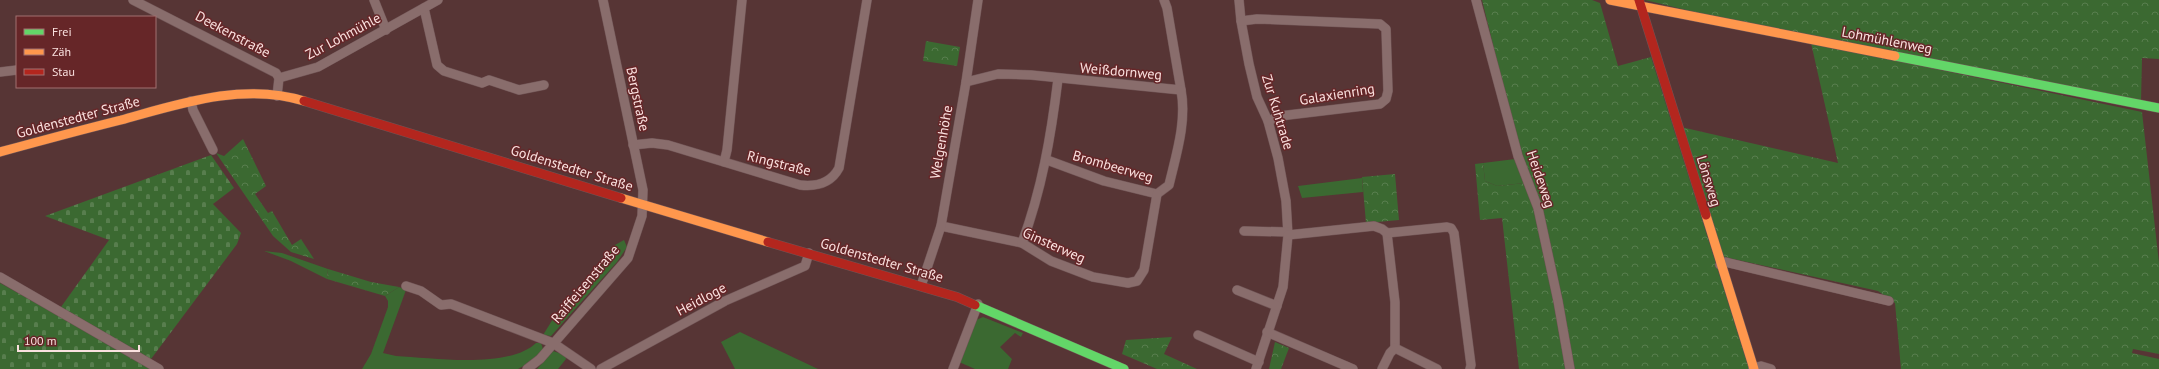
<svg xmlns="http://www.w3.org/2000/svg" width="2159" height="369" font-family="'PT Sans',sans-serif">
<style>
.green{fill:#3b6931}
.forest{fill:url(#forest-crowns)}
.cemetery{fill:url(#cemetery-stones)}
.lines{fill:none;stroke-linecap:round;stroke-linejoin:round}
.street-casing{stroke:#705455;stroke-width:10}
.fast-casing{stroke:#705455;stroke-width:10}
.slow-casing{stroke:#705455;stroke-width:10}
.jam-casing{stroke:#705455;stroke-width:10}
.street{stroke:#896d6c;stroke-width:9}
.fast{stroke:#63d668;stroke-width:9}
.slow{stroke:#ff974d;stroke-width:9}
.jam{stroke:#b3261e;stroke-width:9}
.labels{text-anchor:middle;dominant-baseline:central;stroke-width:3;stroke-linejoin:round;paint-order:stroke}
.street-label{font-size:14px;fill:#fae1df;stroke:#662628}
</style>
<defs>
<pattern id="forest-crowns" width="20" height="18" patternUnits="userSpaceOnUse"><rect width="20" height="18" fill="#3b6931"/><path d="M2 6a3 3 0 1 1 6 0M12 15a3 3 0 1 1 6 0" fill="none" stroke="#587e4e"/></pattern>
<pattern id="cemetery-stones" width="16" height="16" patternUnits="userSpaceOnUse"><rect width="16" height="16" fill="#3b6931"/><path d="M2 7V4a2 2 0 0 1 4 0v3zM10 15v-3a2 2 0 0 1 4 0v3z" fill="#587e4e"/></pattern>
</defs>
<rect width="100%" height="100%" fill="#573535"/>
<g class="green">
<polygon points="1515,159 1525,183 1497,186 1485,181 1483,163"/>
<polygon points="1362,178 1363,192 1302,198 1298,186"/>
<polygon points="624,240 627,247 617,262 551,336 543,335 553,319 615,245"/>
<polygon points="264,251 282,253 328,269 327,279 291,261"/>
<path d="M 399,287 L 406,290 L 383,353 L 396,356 C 433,358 509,369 536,343 L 541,343 L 543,349 L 531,362 L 518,369 L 362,369 L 371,354 L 388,307 L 388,301 L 385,296 Z"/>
<polygon points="983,317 1023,333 1021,337 1015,333 1000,347 1012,359 1008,369 975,369 959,362 976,320"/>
<polygon points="740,332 818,369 735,369 721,342"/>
<polygon points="553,351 565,355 566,359 558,369 537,369"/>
</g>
<g class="forest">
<polygon points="1482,0 1592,0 1600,3 1618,66 1651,57 1749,369 1572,369 1560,301 1521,158"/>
<polygon points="1645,0 2159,0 2159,59 2142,58 2141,101 1744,24"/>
<polygon points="926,41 960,47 957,66 923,61"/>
<polygon points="1811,43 2142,112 2159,263 2159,354 2133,349 2132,353 2159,359 2159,369 1901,369 1895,303 1878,291 1720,256 1681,127 1838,163"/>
<polygon points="243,139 266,186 255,194 268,213 272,211 292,245 301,239 314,259 291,252 273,236 216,153 224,156"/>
<polygon points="1483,163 1485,181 1497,186 1525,183 1534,208 1568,369 1519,369 1502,218 1480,220 1475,164"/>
<polygon points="1395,174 1399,220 1366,223 1362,177"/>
<polygon points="328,269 371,282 399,287 385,296 327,279"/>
<polygon points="1172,337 1164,354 1197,369 1157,369 1122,354 1126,340"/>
<polygon points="1275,342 1289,348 1281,369 1269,369"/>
</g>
<polygon class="cemetery" points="211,155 234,188 213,204 241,233 237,244 151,359 149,369 0,369 0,283 56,314 109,240 45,216"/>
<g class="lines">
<g class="street-casing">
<g id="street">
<polyline points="133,0 276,73 279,78 277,96"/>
<polyline points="374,0 386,30"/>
<polyline points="1239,0 1241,21 1249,64 1257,97 1268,121 1278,158 1286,201 1288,235 1283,287 1256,369"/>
<polyline points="1476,0 1518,156 1538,208 1558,301 1570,369"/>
<polyline points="424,8 437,65 444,71 482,83 489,80 519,90 544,85"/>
<polyline points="1241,21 1257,19 1380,24 1386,29 1388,91 1386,99 1380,104 1280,116 1268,121"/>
<polyline points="0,72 17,70"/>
<polyline points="279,78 318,67 438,0"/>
<polyline points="966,82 998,74 1031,75 1181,90 1167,8 1164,0"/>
<polyline points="191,101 193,110 213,150"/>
<path d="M 633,145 L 652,143 L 668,145 L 800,185 C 817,187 831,183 839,168 L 867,0"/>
<path d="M 1047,160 L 1104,181 L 1157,194 L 1169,185 C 1176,155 1187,122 1181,90"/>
<polyline points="724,162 727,150 742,0"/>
<polyline points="941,226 1022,243 1051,261 1093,277 1128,283 1137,281 1144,270 1157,194"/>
<polyline points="1244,231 1288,232"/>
<polyline points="1387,233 1395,302 1395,348"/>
<polyline points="1288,235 1374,226 1382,229 1387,233 1447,227 1451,228 1454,233 1471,365 1470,369"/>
<path d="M 1022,243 C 1042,189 1051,136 1058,79"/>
<polyline points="1720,265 1725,262 1889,301"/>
<polyline points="0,277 159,369"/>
<polyline points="406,286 421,291 441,305 451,304 553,343 591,369"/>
<polyline points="921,286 941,226 966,82 978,0"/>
<polyline points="1237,290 1277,306"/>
<polyline points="1267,332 1353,369"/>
<polyline points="1198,335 1259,362"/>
<polyline points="1753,368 1761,366 1771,369"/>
<polyline points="527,369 540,359 628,258 642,216 643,190 603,0"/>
<polyline points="601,369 725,301 805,266 809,253"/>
<polyline points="953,369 978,304"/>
<polyline points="1382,369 1390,353 1395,348 1437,369"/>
</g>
</g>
<g class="fast-casing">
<g id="fast">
<polyline points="1895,56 2159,108"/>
<polyline points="975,305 1124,369"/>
</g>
</g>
<g class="slow-casing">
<g id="slow">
<polyline points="1610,0 1895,56"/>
<path d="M 0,152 C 40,141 81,130 121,120 C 179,104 243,82 304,101"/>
<polyline points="621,198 768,242"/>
<polyline points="1706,215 1754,369"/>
</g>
</g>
<g class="jam-casing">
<g id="jam">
<polyline points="1639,0 1706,215"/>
<polyline points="304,101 621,198"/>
<polyline points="768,242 957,297 975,305"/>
</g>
</g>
<use href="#street" class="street"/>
<use href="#fast" class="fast"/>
<use href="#slow" class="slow"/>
<use href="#jam" class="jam"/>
</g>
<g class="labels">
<g class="street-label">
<text transform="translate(233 34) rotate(28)">Deekenstraße</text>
<text transform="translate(343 36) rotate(-28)">Zur Lohmühle</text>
<text transform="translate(1887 40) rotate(11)">Lohmühlenweg</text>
<text transform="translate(1121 71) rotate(5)">Weißdornweg</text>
<text transform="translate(1337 94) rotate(-9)">Galaxienring</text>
<text transform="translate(638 99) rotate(78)">Bergstraße</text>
<text transform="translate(1278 112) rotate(73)">Zur Kuhtrade</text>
<text transform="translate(78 117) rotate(-15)">Goldenstedter Straße</text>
<text transform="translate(941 142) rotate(-80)">Welgenhöhe</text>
<text transform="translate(779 163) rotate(14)">Ringstraße</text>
<text transform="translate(1113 166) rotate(16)">Brombeerweg</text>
<text transform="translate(572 168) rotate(17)">Goldenstedter Straße</text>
<text transform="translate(1541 179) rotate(71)">Heideweg</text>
<text transform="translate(1709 181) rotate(73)">Lönsweg</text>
<text transform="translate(1054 245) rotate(24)">Ginsterweg</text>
<text transform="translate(882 260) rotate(16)">Goldenstedter Straße</text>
<text transform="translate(585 284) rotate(-50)">Raiffeisenstraße</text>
<text transform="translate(701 299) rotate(-28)">Heidloge</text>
</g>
</g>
<rect x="16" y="16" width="140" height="72" fill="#662628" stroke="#a17171"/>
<rect x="24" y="29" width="20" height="6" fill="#63d668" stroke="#a17171"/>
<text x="52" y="36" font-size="12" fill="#fae1df">Frei</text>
<rect x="24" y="49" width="20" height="6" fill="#ff974d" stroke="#a17171"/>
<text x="52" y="56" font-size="12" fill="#fae1df">Zäh</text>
<rect x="24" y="69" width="20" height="6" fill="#b3261e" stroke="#a17171"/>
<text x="52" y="76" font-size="12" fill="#fae1df">Stau</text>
<path d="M18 345v6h121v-6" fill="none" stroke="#fae1df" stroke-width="2"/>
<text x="24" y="345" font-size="12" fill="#fae1df" stroke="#662628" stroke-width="3" paint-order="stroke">100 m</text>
</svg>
